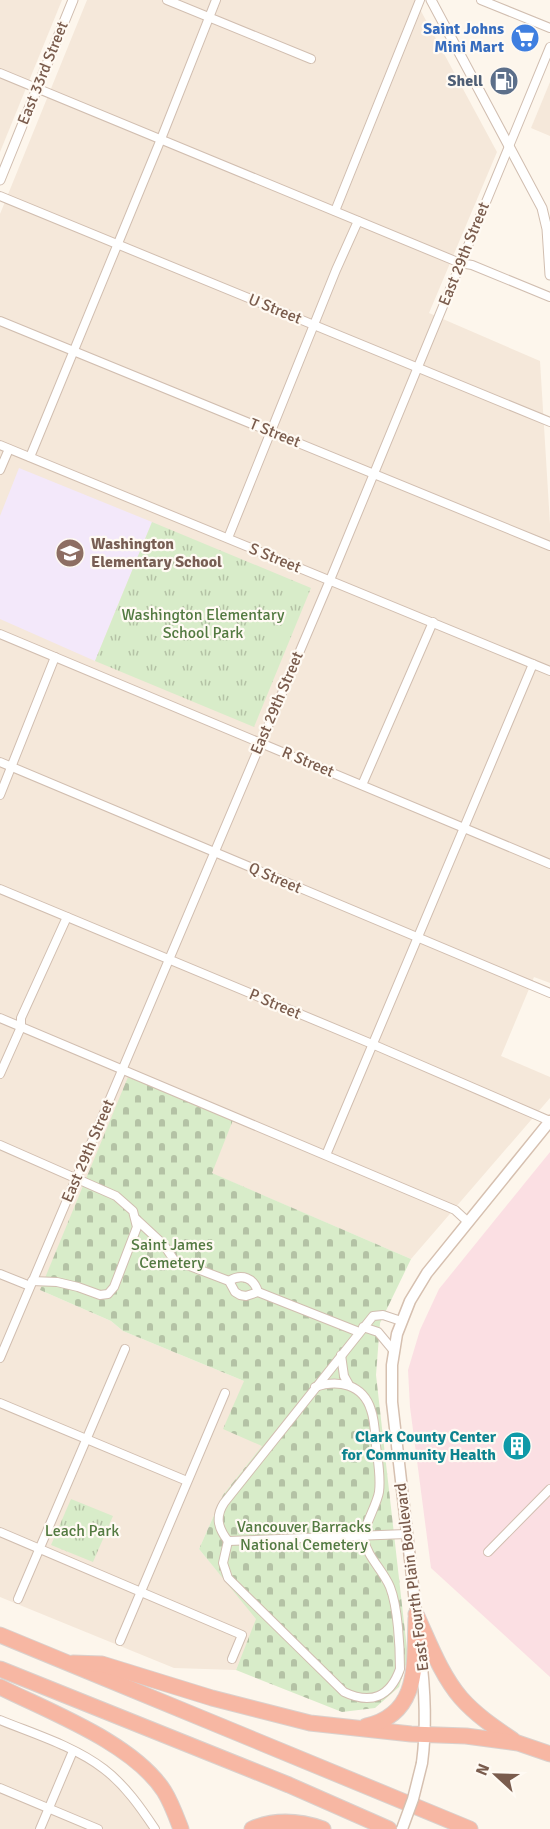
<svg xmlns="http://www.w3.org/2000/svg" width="550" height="1829" font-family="Signika,sans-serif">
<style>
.residential{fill:#f5e8da}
.education{fill:#f3e8fa}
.medical{fill:#fbdfe3}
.cemetery{fill:url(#cemetery-stones)}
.park{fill:url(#park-tufts)}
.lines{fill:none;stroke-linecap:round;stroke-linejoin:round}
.minor-casing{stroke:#d1beb0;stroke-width:10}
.tertiary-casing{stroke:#d1beb0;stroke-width:11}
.secondary-casing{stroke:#d6c0b0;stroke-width:13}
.motorway-casing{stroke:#dad1cd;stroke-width:17}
.minor{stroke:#fff;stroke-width:8}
.tertiary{stroke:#fff;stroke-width:9}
.secondary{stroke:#fff;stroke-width:10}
.motorway{stroke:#f7b7a3;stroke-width:15}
.secondary-bridge-casing{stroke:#d6c0b0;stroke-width:13;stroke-linecap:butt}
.secondary-bridge{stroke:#fff;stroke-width:10}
.labels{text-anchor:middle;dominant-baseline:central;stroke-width:4.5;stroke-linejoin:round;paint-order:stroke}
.shop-label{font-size:16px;font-weight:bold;fill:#366cbe;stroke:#fffaf3;text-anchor:end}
.street-label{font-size:16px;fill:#7a5c4d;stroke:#fffaf3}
.service-label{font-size:16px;font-weight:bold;fill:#4e5e75;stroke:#fffaf3;text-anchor:end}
.education-label{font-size:16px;font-weight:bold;fill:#785e54;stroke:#fffaf3;text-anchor:start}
.park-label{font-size:16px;fill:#537a41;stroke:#fffaf3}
.culture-label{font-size:16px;font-weight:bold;fill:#0d838f;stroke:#fffaf3;text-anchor:end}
</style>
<defs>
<pattern id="cemetery-stones" width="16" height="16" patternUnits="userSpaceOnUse" patternTransform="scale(1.5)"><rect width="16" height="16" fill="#d8ecc9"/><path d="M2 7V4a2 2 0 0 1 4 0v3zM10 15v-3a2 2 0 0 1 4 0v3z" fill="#b4c2a5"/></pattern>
<pattern id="park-tufts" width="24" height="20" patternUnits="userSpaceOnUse" patternTransform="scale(1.5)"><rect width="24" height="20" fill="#d8ecc9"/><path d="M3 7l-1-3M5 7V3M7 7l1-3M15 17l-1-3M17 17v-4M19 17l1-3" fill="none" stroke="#b4c2a5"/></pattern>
</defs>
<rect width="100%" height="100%" fill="#fdf6ec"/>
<g class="residential">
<polygon points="0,0 62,0 0,152"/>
<polygon points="87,0 415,0 497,152 429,313 540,361 550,524 550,983 534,977 501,1056 550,1077 550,1098 411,1259 211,1173 40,1290 111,1321 123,1331 244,1381 262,1446 223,1495 199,1549 257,1619 236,1670 174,1668 0,1597 0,214"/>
<polygon points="550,82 550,136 531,128"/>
<polygon points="0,1716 76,1748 115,1772 143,1803 159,1829 0,1829"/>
</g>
<polygon class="education" points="19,468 152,522 95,661 0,619 0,516"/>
<polygon class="medical" points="550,1152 550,1677 431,1568 410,1407 408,1370 420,1330 439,1289"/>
<polygon class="cemetery" points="128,1077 233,1120 212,1173 411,1259 380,1323 376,1375 408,1658 399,1687 375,1708 342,1712 236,1670 256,1619 199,1549 223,1495 262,1446 223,1429 244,1381 123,1331 111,1321 40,1290"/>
<g class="park">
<polygon points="152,522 311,588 254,727 95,661"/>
<polygon points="71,1499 113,1516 93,1562 51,1545"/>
</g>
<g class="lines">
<g class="minor-casing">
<g id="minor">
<polyline points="167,0 311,59"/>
<polyline points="481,0 550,28"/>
<polyline points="0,73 460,263 472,265 550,297"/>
<polyline points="0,196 550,422"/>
<polyline points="335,211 420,0"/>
<polyline points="0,321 550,546"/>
<polyline points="0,445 550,671"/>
<polyline points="30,457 161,139 216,0"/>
<polyline points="0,470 9,449"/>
<polyline points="228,538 336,270 358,221"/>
<polyline points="0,634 550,864"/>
<polyline points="0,762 550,993"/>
<polyline points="362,785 433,622"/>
<polyline points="0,795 55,657"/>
<polyline points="0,889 372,1044 550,1121"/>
<polyline points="0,1018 455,1210 468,1222"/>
<polyline points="0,1074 21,1027 21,1018 67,917"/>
<polyline points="0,1145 116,1196 133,1211 137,1227 114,1287 108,1294 100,1295 78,1287 57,1282 32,1281"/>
<polyline points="326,1155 533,664"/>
<polyline points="136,1219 164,1245 174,1260 229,1281 235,1292 240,1295 246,1296 258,1292 359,1332"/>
<polyline points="0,1274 30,1286"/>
<path d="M 229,1281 C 242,1273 254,1278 258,1292"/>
<path d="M 401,1321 L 383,1315 L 373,1316 L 224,1503 C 215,1517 218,1528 228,1541 L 406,1534"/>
<polyline points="363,1327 378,1332 393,1350"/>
<polyline points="341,1355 344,1376 349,1385"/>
<polyline points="0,1358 330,580 550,47"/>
<polyline points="0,1403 187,1481"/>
<polyline points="0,1532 242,1635 232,1659"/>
<path d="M 228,1541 L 223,1563 L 228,1578 L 344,1692 C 371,1705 390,1697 400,1669 C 400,1648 398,1607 390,1587 C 383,1570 367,1557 364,1539 C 362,1529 377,1505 379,1492 C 381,1477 378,1461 376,1446 C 375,1434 375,1421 371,1410 C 363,1384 338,1379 315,1387"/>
<polyline points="488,1552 550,1489"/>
<polyline points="18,1599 125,1349"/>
<polyline points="120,1641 225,1393"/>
<path d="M 0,1720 C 34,1734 74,1746 104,1769 C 125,1785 141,1808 155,1829"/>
<polyline points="0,1788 98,1829"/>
<polyline points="40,1829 73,1751"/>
</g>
</g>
<g class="tertiary-casing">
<g id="tertiary">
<polyline points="431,0 542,208 547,229 550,275"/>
<polyline points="0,180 73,0"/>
</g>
</g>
<g class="secondary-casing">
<g id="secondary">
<polyline points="417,1620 392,1402 392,1365 397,1334 410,1301 427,1273 550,1121"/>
<path d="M 420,1650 C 425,1688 427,1725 422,1763"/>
</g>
</g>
<g class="motorway-casing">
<g id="motorway">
<path d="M 416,1614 C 429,1642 441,1675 461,1698 C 476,1715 494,1727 513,1740"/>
<polyline points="0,1635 470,1829"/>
<polyline points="73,1663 102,1664 212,1698 310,1723 411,1734 466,1736 518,1743 550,1754"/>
<polyline points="0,1669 289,1785 389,1829"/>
<path d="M 0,1687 C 50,1712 133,1743 164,1791 C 171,1802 176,1816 181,1829"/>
<path d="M 366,1726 C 421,1714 414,1662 416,1618"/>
<path d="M 252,1829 C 275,1819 300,1821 323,1829"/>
</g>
</g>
<use href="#minor" class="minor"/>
<use href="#tertiary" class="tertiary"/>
<use href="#secondary" class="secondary"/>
<use href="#motorway" class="motorway"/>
<g class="secondary-bridge-casing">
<polyline id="secondary-bridge" points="402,1829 413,1799 422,1763"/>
</g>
<use href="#secondary-bridge" class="secondary-bridge"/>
</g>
<defs>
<g id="supermarket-disc" transform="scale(1.5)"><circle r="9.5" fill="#3f7fe0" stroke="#fffaf3"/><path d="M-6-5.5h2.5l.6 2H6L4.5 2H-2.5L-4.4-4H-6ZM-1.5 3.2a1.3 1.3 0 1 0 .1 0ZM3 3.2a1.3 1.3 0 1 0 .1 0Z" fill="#fff"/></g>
<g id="fuel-disc" transform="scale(1.5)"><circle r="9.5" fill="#5c6f8a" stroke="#fffaf3"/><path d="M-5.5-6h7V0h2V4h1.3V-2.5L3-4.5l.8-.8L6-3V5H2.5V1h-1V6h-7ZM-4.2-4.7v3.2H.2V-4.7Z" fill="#fff"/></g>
<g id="school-disc" transform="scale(1.5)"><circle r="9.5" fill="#8d6e63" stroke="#fffaf3"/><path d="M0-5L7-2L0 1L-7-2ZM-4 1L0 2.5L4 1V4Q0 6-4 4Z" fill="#fff"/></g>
<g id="building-disc" transform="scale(1.5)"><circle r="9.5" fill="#0f9aa8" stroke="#fffaf3"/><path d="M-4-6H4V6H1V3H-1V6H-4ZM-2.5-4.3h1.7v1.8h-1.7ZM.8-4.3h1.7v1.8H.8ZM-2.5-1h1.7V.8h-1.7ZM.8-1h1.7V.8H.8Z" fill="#fff"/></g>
</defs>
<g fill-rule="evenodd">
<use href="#supermarket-disc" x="525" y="38"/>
<use href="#fuel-disc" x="504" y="81"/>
<use href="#school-disc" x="70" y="553"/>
<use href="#building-disc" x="517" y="1446"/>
</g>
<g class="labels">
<g class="shop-label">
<text x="504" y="29">Saint Johns<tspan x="504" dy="18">Mini Mart</tspan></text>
</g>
<g class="street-label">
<text transform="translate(43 73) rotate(-68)">East 33rd Street</text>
<text transform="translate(464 254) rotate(-68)">East 29th Street</text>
<text transform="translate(275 309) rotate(22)">U Street</text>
<text transform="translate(275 433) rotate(22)">T Street</text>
<text transform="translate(275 558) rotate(22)">S Street</text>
<text transform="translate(277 703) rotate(-67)">East 29th Street</text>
<text transform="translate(308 762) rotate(23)">R Street</text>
<text transform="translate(275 878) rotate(23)">Q Street</text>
<text transform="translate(275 1004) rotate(23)">P Street</text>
<text transform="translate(88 1151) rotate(-67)">East 29th Street</text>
<text transform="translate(412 1577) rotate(-97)">East Fourth Plain Boulevard</text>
</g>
<g class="service-label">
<text x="483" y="81">Shell</text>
</g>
<g class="education-label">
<text x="91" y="544">Washington<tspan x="91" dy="18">Elementary School</tspan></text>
</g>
<g class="park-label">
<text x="203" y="615">Washington Elementary<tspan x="203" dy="18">School Park</tspan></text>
<text x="172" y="1245">Saint James<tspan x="172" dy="18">Cemetery</tspan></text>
<text x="304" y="1527">Vancouver Barracks<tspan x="304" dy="18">National Cemetery</tspan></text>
<text x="82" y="1531">Leach Park</text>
</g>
<g class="culture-label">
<text x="496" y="1437">Clark County Center<tspan x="496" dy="18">for Community Health</tspan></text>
</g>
</g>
<g transform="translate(496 1775) rotate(292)" stroke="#fffaf3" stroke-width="4.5" paint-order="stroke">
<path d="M0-4.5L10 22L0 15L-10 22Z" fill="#7a5c4d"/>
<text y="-9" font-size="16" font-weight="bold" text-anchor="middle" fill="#7a5c4d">N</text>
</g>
</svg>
